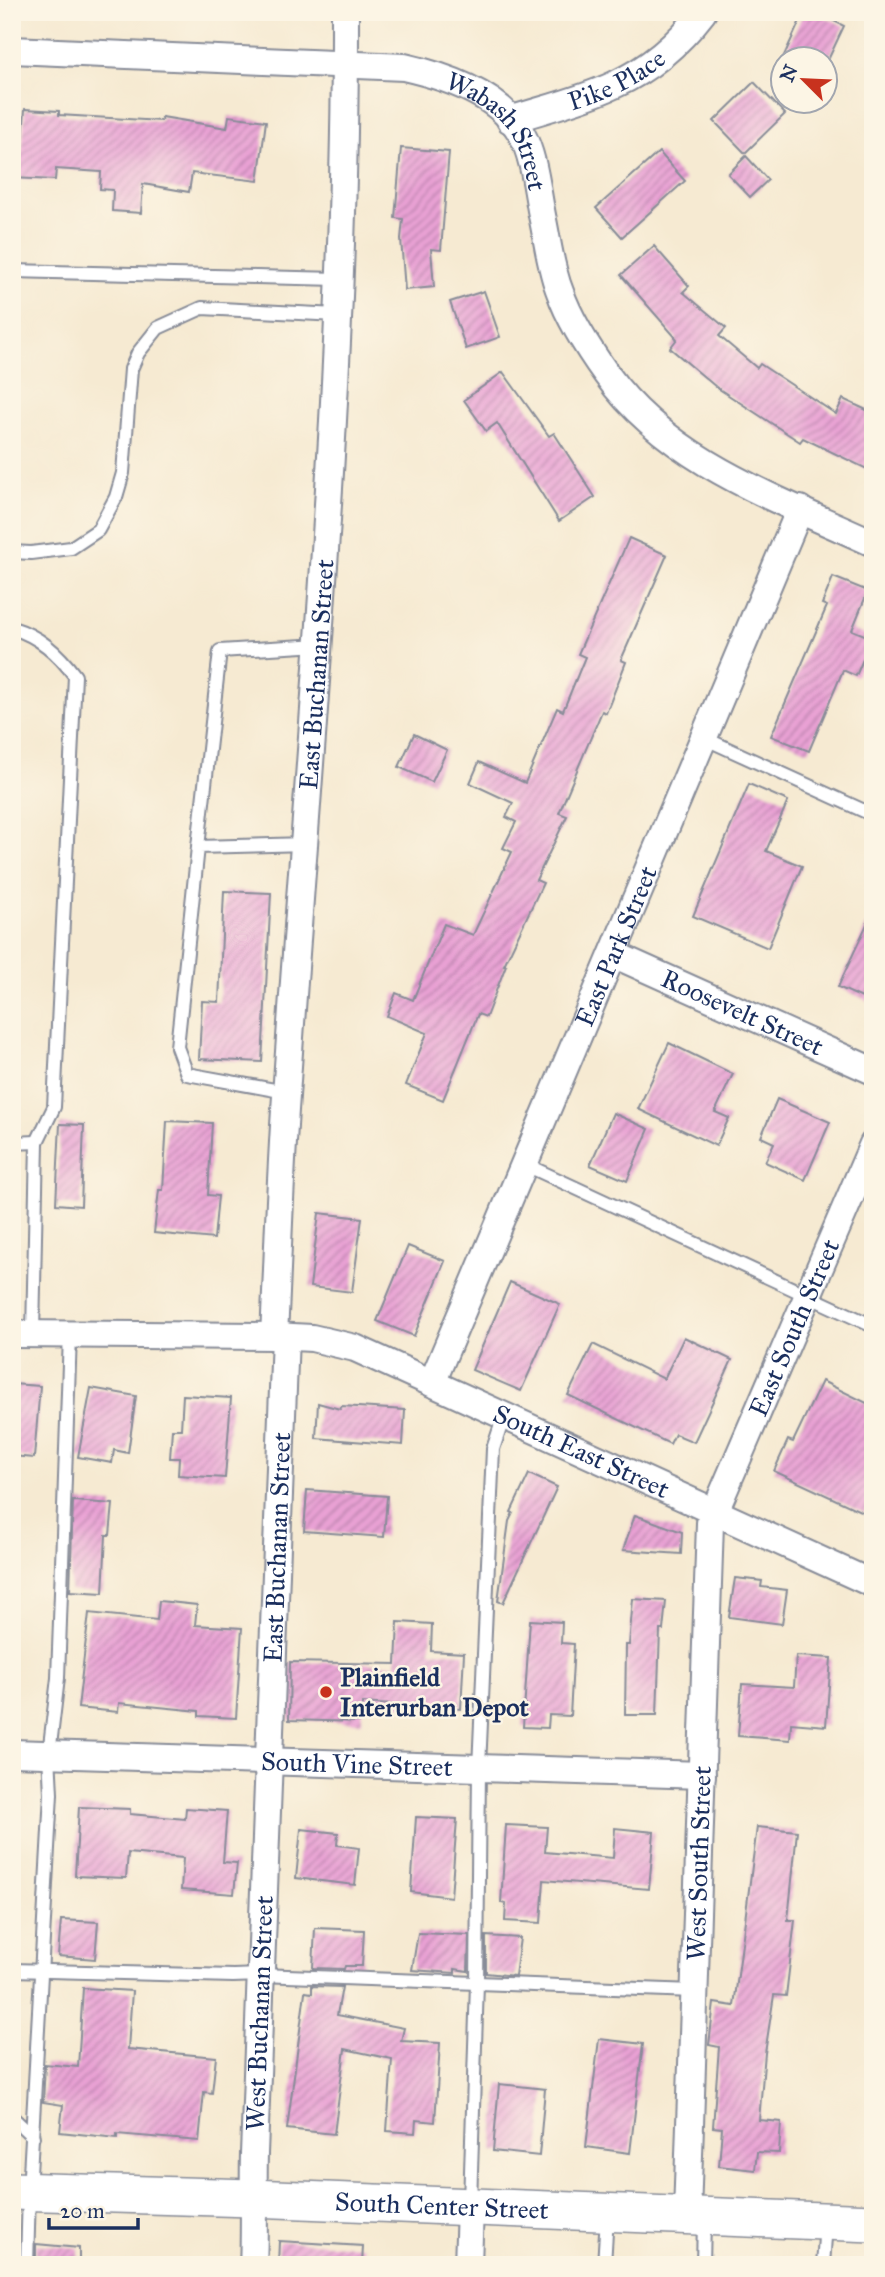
<svg xmlns="http://www.w3.org/2000/svg" width="885" height="2277" font-family="'IM FELL Great Primer',serif">
<style>
.building{fill:url(#building-hatch)}
.lines{fill:none;stroke-linecap:round;stroke-linejoin:round}
.service-casing{stroke:#888c98;stroke-width:16}
.minor-casing{stroke:#888c98;stroke-width:30}
.secondary-casing{stroke:#888c98;stroke-width:40}
.service{stroke:#fff;stroke-width:12}
.minor{stroke:#fff;stroke-width:26}
.secondary{stroke:#fff;stroke-width:37}
.poi-dot{fill:#c8321e;stroke:#fcf5e5;stroke-width:2.5}
.labels{text-anchor:middle;dominant-baseline:central;stroke-width:5;stroke-linejoin:round;paint-order:stroke}
.street-label{font-size:26px;fill:#1b2f5e;stroke:#fcf5e5}
.poi-label{font-size:26px;font-weight:bold;fill:#1b2f5e;stroke:#fcf5e5;text-anchor:start}
</style>
<defs>
<pattern id="building-hatch" width="6" height="6" patternUnits="userSpaceOnUse" patternTransform="scale(1.75)"><rect width="6" height="6" fill="#e9a1d4"/><path d="M-1 1l2-2M0 6l6-6M5 7l2-2" fill="none" stroke="#bc84af"/></pattern>
</defs>
<rect width="100%" height="100%" fill="#fcf5e5"/>
<filter id="ink" filterUnits="userSpaceOnUse"><feTurbulence type="fractalNoise" baseFrequency=".0143" numOctaves="2"/><feDisplacementMap in="SourceGraphic" scale="14" xChannelSelector="R" yChannelSelector="G"/><feConvolveMatrix kernelMatrix="1 2 1 2 8 2 1 2 1" color-interpolation-filters="sRGB"/></filter>
<filter id="wash" filterUnits="userSpaceOnUse"><feTurbulence type="fractalNoise" baseFrequency=".00686" numOctaves="4" result="noise"/><feDisplacementMap in="SourceGraphic" scale="28" xChannelSelector="R" yChannelSelector="G"/><feGaussianBlur stdDeviation="1.57" result="paint"/><feColorMatrix in="noise" values="0 0 0 0 0 0 0 0 0 0 0 0 0 0 0 0 0 1.4 0 .05"/><feComposite in="paint" operator="in"/></filter>
<g filter="url(#wash)">
<rect width="100%" height="100%" fill="#f6ead2"/>
<g id="blocks">
<g class="building">
<polygon points="804,12 816,12 844,26 828,60 782,60"/>
<polygon points="754,82 785,114 745,153 714,121"/>
<polygon points="25,109 59,111 59,115 161,121 162,117 227,128 229,116 266,121 258,181 192,173 189,192 143,184 141,213 112,211 113,190 100,189 101,172 56,169 55,180 12,178 12,152 22,153"/>
<polygon points="401,148 449,152 441,250 431,249 434,287 405,290 401,239 403,219 395,218"/>
<polygon points="659,152 685,181 622,237 596,208"/>
<polygon points="746,156 768,180 750,197 728,174"/>
<polygon points="654,246 689,286 683,292 726,328 719,336 757,368 760,364 836,414 843,399 873,413 873,472 803,438 800,442 716,387 670,348 677,339 621,275"/>
<polygon points="484,291 500,337 466,349 450,302"/>
<polygon points="503,372 549,436 554,433 595,497 559,521 497,423 486,431 464,400"/>
<polygon points="629,538 667,555 621,660 626,662 606,713 602,711 559,813 567,816 536,880 543,883 504,965 506,965 486,1017 478,1014 443,1100 406,1085 427,1033 387,1016 396,993 413,1000 444,924 473,935 512,852 503,848 516,822 506,817 513,803 470,783 479,762 525,783 557,708 563,711 585,657 578,654"/>
<polygon points="833,577 868,591 852,630 872,638 856,676 843,670 809,751 771,736 827,606 822,604"/>
<polygon points="414,734 447,750 432,782 399,767"/>
<polygon points="749,784 788,801 766,851 802,866 768,948 693,916"/>
<polygon points="224,891 271,893 262,1062 199,1059 202,1001 219,1002"/>
<polygon points="873,911 873,1003 838,987"/>
<polygon points="669,1043 733,1074 715,1112 729,1118 716,1146 638,1109"/>
<polygon points="777,1099 830,1122 805,1180 765,1162 774,1143 761,1137"/>
<polygon points="613,1113 649,1129 627,1181 590,1165"/>
<polygon points="167,1121 212,1123 208,1195 218,1196 214,1239 154,1233 159,1190 163,1190"/>
<polygon points="60,1124 84,1125 81,1206 56,1204"/>
<polygon points="319,1213 362,1218 352,1292 310,1287"/>
<polygon points="408,1246 445,1261 414,1336 377,1321"/>
<polygon points="510,1282 560,1304 521,1391 472,1370"/>
<polygon points="684,1337 732,1360 694,1442 675,1434 670,1444 568,1395 593,1344 664,1379"/>
<polygon points="822,1381 873,1406 873,1517 774,1471 788,1440 793,1442"/>
<polygon points="12,1384 40,1386 34,1458 12,1456"/>
<polygon points="91,1388 136,1396 128,1453 114,1450 112,1463 78,1457"/>
<polygon points="183,1395 231,1398 225,1478 178,1475 179,1458 170,1458 172,1429 181,1429"/>
<polygon points="318,1403 340,1409 342,1406 405,1410 403,1445 316,1438"/>
<polygon points="529,1474 557,1487 503,1603 498,1601 509,1521 513,1513 511,1512"/>
<polygon points="307,1490 387,1496 384,1537 304,1531"/>
<polygon points="73,1501 113,1504 110,1535 106,1535 103,1593 70,1591"/>
<polygon points="635,1515 682,1532 681,1554 623,1550"/>
<polygon points="735,1578 762,1581 761,1587 787,1590 782,1624 729,1617"/>
<polygon points="633,1599 666,1601 663,1630 660,1630 657,1715 625,1715 626,1645 629,1645"/>
<polygon points="159,1601 197,1605 195,1625 242,1628 236,1718 199,1716 199,1711 119,1703 118,1712 78,1708 89,1613 157,1620"/>
<polygon points="530,1620 562,1622 561,1643 574,1644 570,1716 549,1715 548,1728 523,1727"/>
<polygon points="398,1622 432,1624 431,1651 464,1653 461,1709 362,1703 362,1722 289,1720 290,1662 396,1664"/>
<polygon points="796,1656 831,1658 826,1726 791,1723 790,1740 738,1736 742,1684 794,1687"/>
<polygon points="79,1807 130,1809 130,1814 185,1819 186,1808 227,1811 223,1862 237,1863 234,1894 181,1890 183,1858 128,1853 126,1878 75,1876"/>
<polygon points="416,1817 457,1819 451,1897 411,1892"/>
<polygon points="506,1825 547,1827 545,1852 613,1858 615,1828 654,1832 649,1889 544,1880 541,1923 505,1921 506,1904 501,1903"/>
<polygon points="757,1827 797,1831 788,1920 795,1920 786,1996 774,1995 765,2053 759,2120 781,2122 779,2153 757,2152 755,2170 719,2166 722,2128 713,2127 719,2047 709,2045 714,2003 734,2006"/>
<polygon points="301,1829 338,1833 337,1845 359,1848 355,1885 296,1878"/>
<polygon points="61,1920 98,1922 95,1959 58,1956"/>
<polygon points="315,1928 364,1930 362,1966 345,1966 344,1969 313,1968"/>
<polygon points="418,1933 469,1935 468,1971 455,1969 455,1973 412,1970"/>
<polygon points="486,1936 520,1938 515,1976 486,1973"/>
<polygon points="312,1986 342,1987 337,2015 404,2028 401,2041 440,2043 435,2122 416,2120 415,2133 387,2131 392,2059 345,2049 334,2134 287,2129 305,1992 312,1993"/>
<polygon points="83,1988 132,1991 128,2049 216,2057 212,2093 204,2092 199,2141 117,2134 117,2138 60,2132 63,2105 43,2102 45,2064 78,2067"/>
<polygon points="599,2039 643,2044 630,2153 586,2147"/>
<polygon points="499,2084 545,2089 539,2156 493,2151"/>
<polygon points="279,2241 363,2246 362,2265 278,2265"/>
<polygon points="36,2244 79,2248 79,2265 36,2265"/>
</g>
</g>
</g>
<g filter="url(#ink)">
<use href="#blocks" fill-opacity="0" stroke="#888c98" stroke-width="2"/>
<g class="lines">
<g class="service-casing">
<g id="service">
<polyline points="12,271 339,279"/>
<polyline points="12,552 31,553 71,548 98,530 116,497 123,473 131,369 138,353 158,328 202,308 337,315"/>
<path d="M 12,628 C 39,636 58,653 75,676 L 54,1107 L 37,1142 L 33,1334"/>
<polyline points="704,738 873,815"/>
<polyline points="198,847 220,651 320,645"/>
<polyline points="286,1092 187,1074 177,1047 198,847 305,844"/>
<polyline points="12,1143 37,1142"/>
<polyline points="524,1164 873,1326"/>
<polyline points="12,1970 233,1976 260,1975 694,1991"/>
<polyline points="12,2117 33,2137"/>
<polyline points="470,2203 477,1983 479,1768 493,1449 504,1416"/>
<polyline points="27,2265 29,2192 51,1794 49,1754 58,1678 70,1335"/>
<polyline points="604,2265 607,2216"/>
<polyline points="703,2265 704,2220"/>
<polyline points="823,2265 826,2223"/>
</g>
</g>
<g class="minor-casing">
<g id="minor">
<path id="s1" d="M 12,50 L 404,67 C 444,76 499,94 521,133 C 535,158 537,193 543,220 C 548,244 551,270 560,292 C 570,321 589,350 607,375 C 669,462 780,500 873,543"/>
<path id="s2" d="M 510,120 C 544,109 582,100 614,85 C 649,69 680,42 703,12"/>
<path id="s3" d="M 613,954 L 873,1071"/>
<path id="s4" d="M 12,1334 L 274,1336 L 312,1338 L 355,1348 L 873,1584"/>
<path id="s5" d="M 274,1336 C 278,1256 280,1176 286,1096 C 310,735 346,374 345,12"/>
<path id="s6" d="M 432,1383 L 800,509"/>
<path id="s7" d="M 12,1753 L 702,1775"/>
<path id="s8" d="M 687,2215 L 710,1523 L 873,1144"/>
<path id="s9" d="M 253,2265 C 255,2227 253,2192 254,2154 L 285,1336"/>
<polyline points="468,2265 470,2207"/>
</g>
</g>
<g class="secondary-casing">
<g id="secondary">
<path id="s10" d="M 12,2191 L 252,2198 L 873,2223"/>
</g>
</g>
<use href="#service" class="service"/>
<use href="#minor" class="minor"/>
<use href="#secondary" class="secondary"/>
</g>
</g>
<circle class="poi-dot" cx="326" cy="1692" r="7"/>
<g class="labels">
<g class="street-label">
<text stroke="none"><textPath href="#s2" startOffset="114">Pike Place</textPath></text>
<text stroke="none"><textPath href="#s1" startOffset="514">Wabash Street</textPath></text>
<text stroke="none"><textPath href="#s5" startOffset="663">East Buchanan Street</textPath></text>
<text stroke="none"><textPath href="#s6" startOffset="474">East Park Street</textPath></text>
<text stroke="none"><textPath href="#s3" startOffset="142">Roosevelt Street</textPath></text>
<text stroke="none"><textPath href="#s8" startOffset="905">East South Street</textPath></text>
<text stroke="none"><textPath href="#s4" startOffset="593">South East Street</textPath></text>
<text stroke="none"><textPath href="#s9" startOffset="718">East Buchanan Street</textPath></text>
<text stroke="none"><textPath href="#s7" startOffset="345">South Vine Street</textPath></text>
<text stroke="none"><textPath href="#s8" startOffset="352">West South Street</textPath></text>
<text stroke="none"><textPath href="#s9" startOffset="252">West Buchanan Street</textPath></text>
<text stroke="none"><textPath href="#s10" startOffset="430">South Center Street</textPath></text>
</g>
<g class="poi-label">
<text x="340" y="1677">Plainfield<tspan x="340" dy="30">Interurban Depot</tspan></text>
</g>
</g>
<rect width="885" height="2277" fill="none" stroke="#fcf5e5" stroke-width="42"/>
<g transform="translate(804 80) rotate(294)"><circle r="33" fill="#fcf5e5" stroke="#a2a6af" stroke-width="2"/>
<path d="M0-5L12 26L0 18L-12 26Z" fill="#c8321e"/>
<text y="-10" font-size="19" font-weight="bold" text-anchor="middle" fill="#1b2f5e">N</text>
</g>
<path d="M49 2218v10h89v-10" fill="none" stroke="#1b2f5e" stroke-width="3.5"/>
<text x="60" y="2218" font-size="21" fill="#1b2f5e" stroke="#fcf5e5" stroke-width="5" paint-order="stroke">20 m</text>
</svg>
